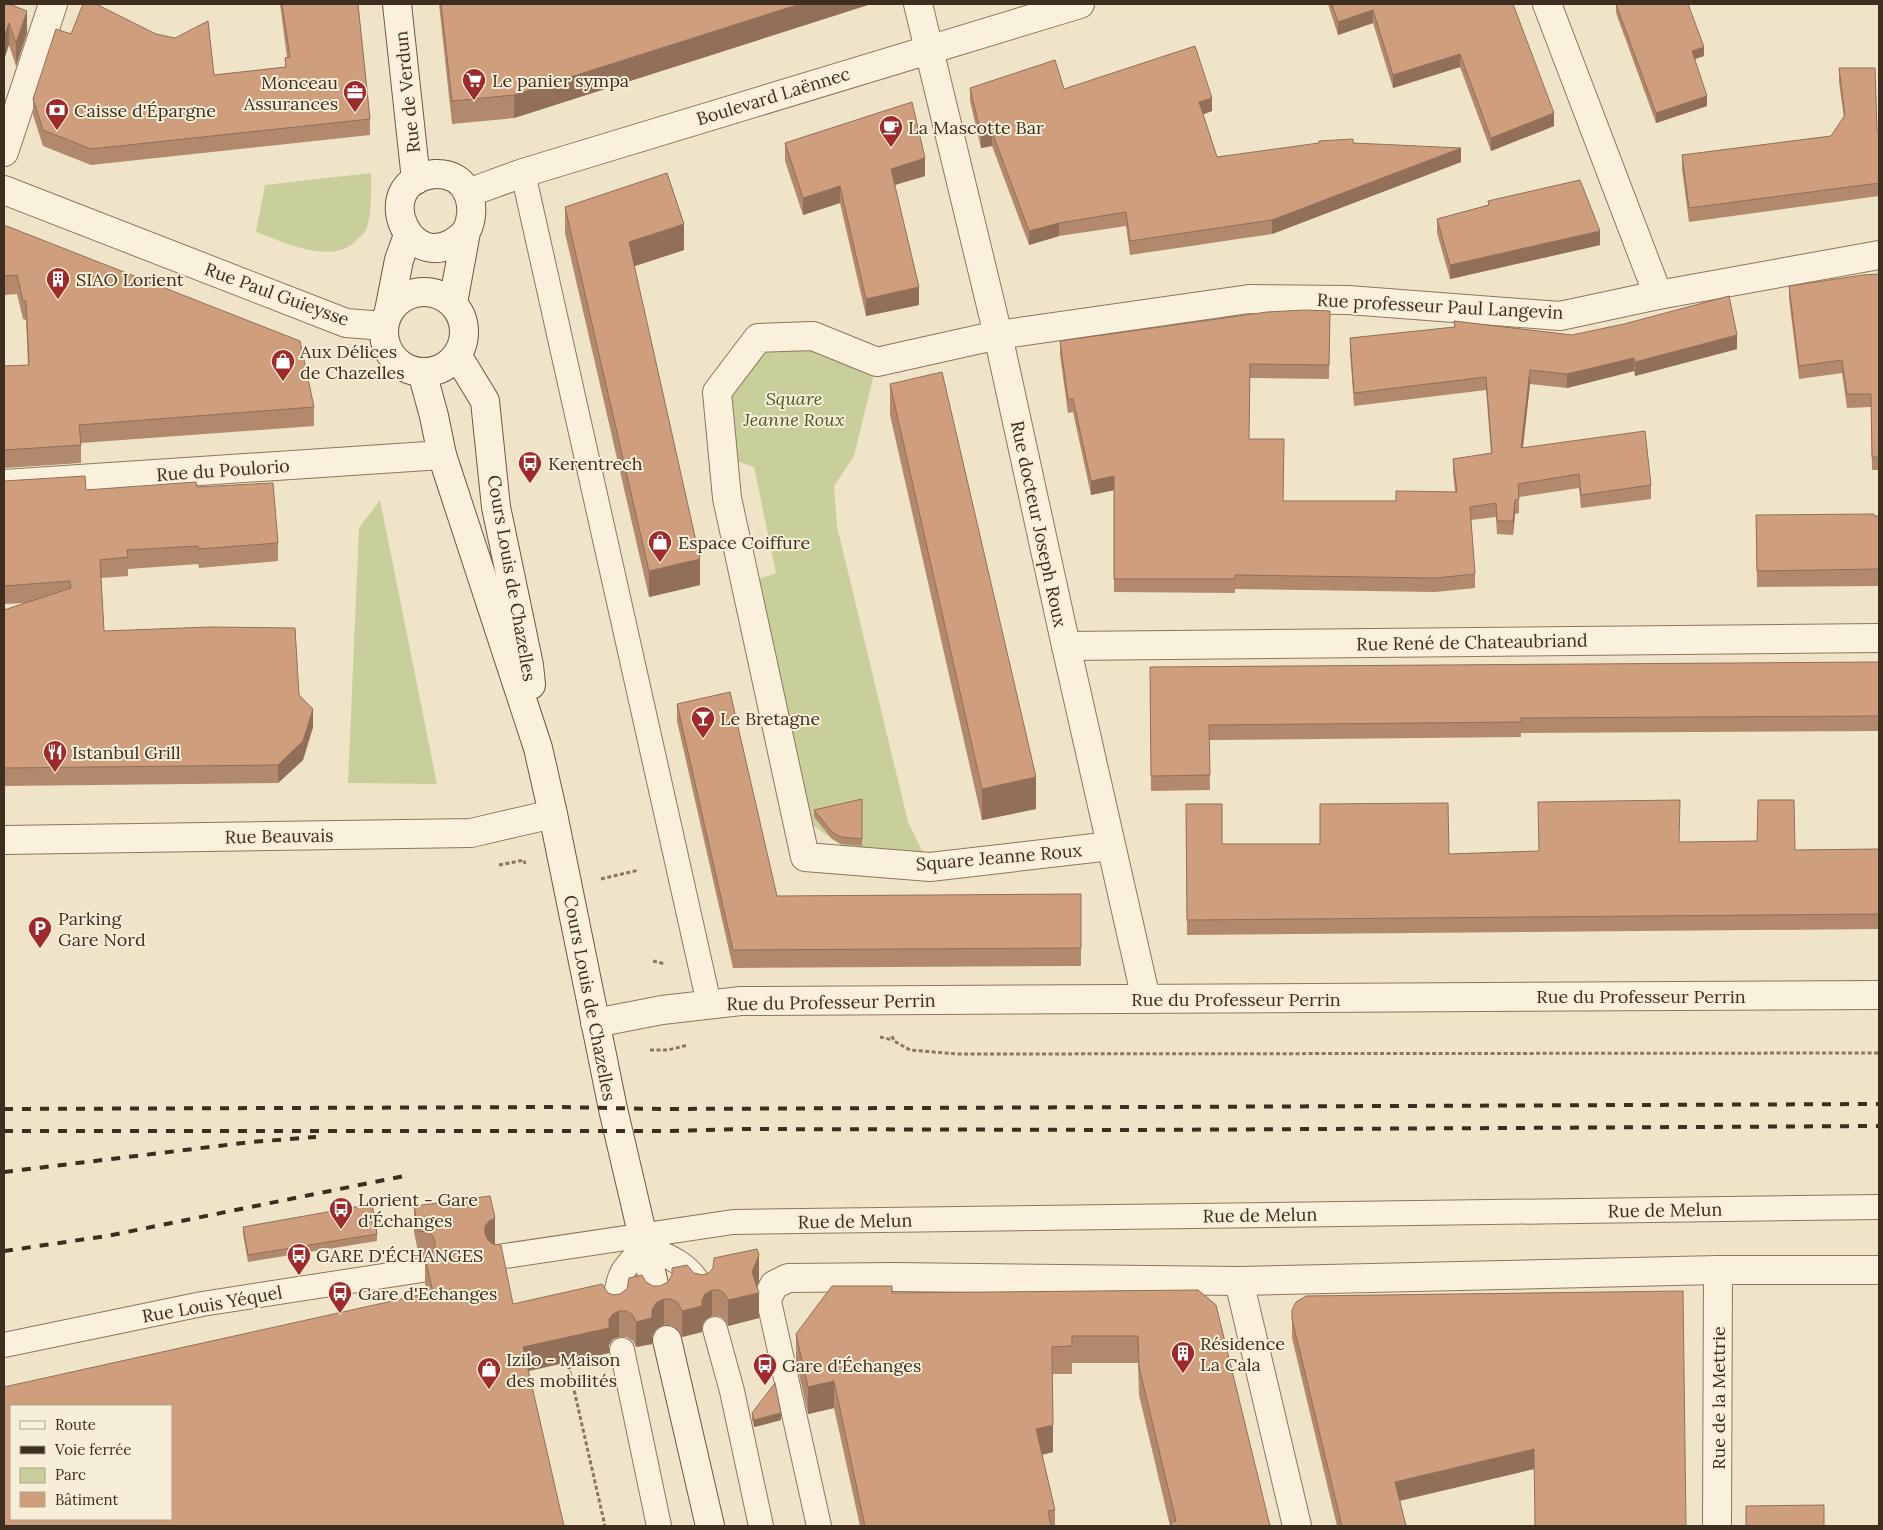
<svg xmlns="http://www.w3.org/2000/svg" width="1883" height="1530" font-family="Lora,serif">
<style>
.green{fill:#c9cf9b}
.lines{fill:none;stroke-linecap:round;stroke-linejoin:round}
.lane-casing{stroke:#8d765c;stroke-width:26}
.street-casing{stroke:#8d765c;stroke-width:30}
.secondary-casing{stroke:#6f573f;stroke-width:30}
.path{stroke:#8d765c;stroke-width:3;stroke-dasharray:4 2.5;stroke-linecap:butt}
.lane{stroke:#faf1dc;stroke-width:24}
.street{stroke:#faf1dc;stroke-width:28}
.secondary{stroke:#faf1dc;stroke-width:28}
.rail{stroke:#3d2e20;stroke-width:4;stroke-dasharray:9 9;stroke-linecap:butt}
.wall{fill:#b2896c}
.shaded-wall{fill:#916f58}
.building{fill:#cf9f7d;stroke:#916f58;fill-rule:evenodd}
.labels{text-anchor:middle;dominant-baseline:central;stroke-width:4;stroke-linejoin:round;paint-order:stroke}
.poi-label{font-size:18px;fill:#3d2e20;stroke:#f7eed8;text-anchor:start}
.street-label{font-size:18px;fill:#3d2e20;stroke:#f7eed8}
.park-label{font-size:18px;font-style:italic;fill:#4d5a26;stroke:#f7eed8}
</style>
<rect width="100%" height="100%" fill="#f0e4c8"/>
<g class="green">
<path d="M 371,173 C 371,191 372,210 367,227 C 366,232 361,236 358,239 C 333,267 284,242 256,232 L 265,185 Z"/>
<polygon points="758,338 877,362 854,456 834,486 837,526 908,822 930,867 864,862 796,813 746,583 776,573 754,467 723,456 717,392"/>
<polygon points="380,500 437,784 348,783 359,528"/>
</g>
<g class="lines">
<g class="lane-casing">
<g id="lane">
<polyline points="523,173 709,1004"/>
<polyline points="498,1257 733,1222 1879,1207"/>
<polyline points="768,1297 819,1526"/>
<path d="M 615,1307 C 617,1275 622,1268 645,1247 C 669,1256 689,1264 701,1287"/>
<polyline points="715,1329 732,1391 761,1526"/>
<polyline points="4,1345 202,1304 422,1270"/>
<polyline points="622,1350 659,1526"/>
</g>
</g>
<g class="street-casing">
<g id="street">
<polyline points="918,4 998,335 1066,646 1146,999"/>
<polyline points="1547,4 1658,295"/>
<polyline points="4,152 53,4"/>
<polyline points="4,190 346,323 384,326"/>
<polyline points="468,193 523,173 1080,4"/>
<polyline points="4,484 442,455"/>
<polyline points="1066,646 1879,638"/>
<polyline points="4,840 471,833 553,814"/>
<polyline points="1111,846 930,867 805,857 727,498 717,392 758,338 813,336 877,362 998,335 1249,299 1348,300 1560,316 1658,295 1879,255"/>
<polyline points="595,1023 662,1010 741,1001 1879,995"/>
<polyline points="1239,1281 1297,1526"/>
<polyline points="768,1297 774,1285 788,1278 894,1277 1239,1281 1718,1270 1879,1270"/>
<polyline points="1717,1526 1718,1270"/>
</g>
</g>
<g class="secondary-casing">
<g id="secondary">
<polyline points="397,4 416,180"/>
<circle cx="424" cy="332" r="40"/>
<path d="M 453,303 L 466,232 C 479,207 468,172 435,174 C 365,180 412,288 466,232"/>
<polyline points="389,311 399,260 408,235"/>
<polyline points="457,355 485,401 496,507 529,665 531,685"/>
<polyline points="422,372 434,416 442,455 538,748 553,814 613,1109 657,1297"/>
<polyline points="667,1340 710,1526"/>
</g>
</g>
<g class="path">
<polyline points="499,865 524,860 525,864"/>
<polyline points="601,879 639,870"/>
<polyline points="653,961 665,964"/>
<polyline points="892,1036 894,1041 910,1050 958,1054 1879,1053"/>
<polyline points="880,1037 893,1040"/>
<polyline points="650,1050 668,1050 688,1045"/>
<polyline points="567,1359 605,1526"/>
</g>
<use href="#lane" class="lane"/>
<use href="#street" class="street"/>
<use href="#secondary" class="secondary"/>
<g class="rail">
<polyline points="4,1109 558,1107 660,1109 1879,1104"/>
<polyline points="4,1131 665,1131 746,1129 1129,1130 1879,1126"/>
<polyline points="4,1172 251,1142 316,1137"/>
<polyline points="4,1251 107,1236 409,1175"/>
</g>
</g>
<g class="wall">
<polygon points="4,4 27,33 16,66 9,45"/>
<polygon points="280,4 358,4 370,119 370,135 91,165 43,146 33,115 33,99 71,34 99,5 214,75 285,67 285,58 287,57"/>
<polygon points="439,4 871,4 514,118 452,124"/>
<polygon points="1328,4 1513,4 1554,126 1491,151 1460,67 1393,88 1373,23 1338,35"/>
<polygon points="1616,4 1704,56 1695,59 1707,106 1656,123 1616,13"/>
<polygon points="1839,68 1877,130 1879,130 1879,196 1689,222 1682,169 1682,155 1831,136 1844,118 1839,82"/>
<polygon points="970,88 1064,89 1212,111 1203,114 1217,157 1353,143 1461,162 1272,234 1130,255 1126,226 1059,236 1029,245 992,146 981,148 970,101"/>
<polygon points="785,143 925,176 895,185 919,305 866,316 840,203 803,215 785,161"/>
<polygon points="1488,201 1600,245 1450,279 1437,233 1437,219 1488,205"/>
<polygon points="565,207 684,250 634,266 700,585 649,597 565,233"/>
<polygon points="4,225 314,407 314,426 81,443 81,463 4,468 4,366 28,365 26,320 23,319 17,294 4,295"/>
<polygon points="1879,274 1879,470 1872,470 1871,407 1847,408 1842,373 1799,379 1789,299 1789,286"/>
<polygon points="1330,311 1329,379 1250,378 1249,439 1283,501 1396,501 1455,492 1453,472 1453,459 1491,453 1486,390 1354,406 1350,352 1350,338 1454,327 1454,321 1572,335 1737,349 1635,376 1634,371 1567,388 1530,384 1523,448 1651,485 1651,499 1581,508 1579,488 1519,497 1519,513 1515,514 1513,535 1497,534 1496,517 1471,520 1475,574 1475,588 1435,592 1235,589 1235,593 1114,592 1114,490 1091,495 1073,412 1068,413 1060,355 1060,341"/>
<polygon points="890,384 1036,809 982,820 890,415"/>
<polygon points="4,481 86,490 197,487 278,543 278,561 199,568 198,564 128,569 128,576 101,578 104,631 299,695 313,727 303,760 278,783 4,786 4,610 26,603 4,604"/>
<polygon points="1756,515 1879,516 1879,586 1757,587"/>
<polygon points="1879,662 1879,731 1521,733 1521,737 1209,740 1210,790 1151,791 1150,667"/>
<polygon points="677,704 777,896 1081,894 1081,966 733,968 677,721"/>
<polygon points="862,799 862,846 841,844 832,839 814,817 814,810"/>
<polygon points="1186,804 1222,844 1449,854 1539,851 1680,842 1795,850 1879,849 1879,929 1187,935"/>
<polygon points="414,1206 495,1244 513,1304 608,1293 613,1295 620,1294 646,1282 653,1286 660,1286 694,1273 702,1275 759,1281 757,1286 759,1318 728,1326 724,1319 718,1316 712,1316 705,1320 702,1326 702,1332 682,1337 678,1329 671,1325 664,1325 656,1329 652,1336 652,1344 636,1347 633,1341 627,1337 619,1337 613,1339 609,1345 609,1353 529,1371 427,1293 425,1283 425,1257 419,1257 414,1232"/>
<polygon points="243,1227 377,1234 377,1241 248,1262 243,1234"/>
<polygon points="1198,1290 1270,1526 1170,1526 1139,1395 1138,1363 1072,1363 1072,1374 1052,1374 1053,1452 1042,1455 1055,1510 1055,1526 860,1526 834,1408 808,1414 796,1361 796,1334 892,1293"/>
<polygon points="1292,1310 1534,1469 1400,1500 1406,1526 1337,1526 1292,1338"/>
<polygon points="752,1413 781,1420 754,1427 752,1420"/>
</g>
<g class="shaded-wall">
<polygon points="800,4 871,4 514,118 514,95"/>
<polygon points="1373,10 1373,23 1338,35 1338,22"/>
<polygon points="27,11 27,33 16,66 16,43"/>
<polygon points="9,23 9,45 4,60 4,37"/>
<polygon points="1704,47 1704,56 1692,60 1692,51"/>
<polygon points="1460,54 1460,67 1393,88 1393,75"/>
<polygon points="1707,96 1707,106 1656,123 1656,113"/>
<polygon points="1212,98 1212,111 1199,116 1199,102"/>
<polygon points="1554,113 1554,126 1491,151 1491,138"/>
<polygon points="992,132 992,146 981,148 981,134"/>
<polygon points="1461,148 1461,162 1272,234 1272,220"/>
<polygon points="925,158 925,176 891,186 891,169"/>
<polygon points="840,186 840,203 803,215 803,198"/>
<polygon points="1059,223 1059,236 1029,245 1029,231"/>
<polygon points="684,224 684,250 629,268 629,242"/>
<polygon points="1600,231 1600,245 1450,279 1450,265"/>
<polygon points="919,287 919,305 866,316 866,299"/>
<polygon points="1737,335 1737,349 1635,376 1635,362"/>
<polygon points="1634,358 1634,371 1567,388 1567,374"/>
<polygon points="1530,370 1530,384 1521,462 1521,448"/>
<polygon points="1114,476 1114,490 1091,495 1091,481"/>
<polygon points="1515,500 1515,514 1513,535 1513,521"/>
<polygon points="700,559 700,585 649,597 649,571"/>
<polygon points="313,709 313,727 303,760 278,783 278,765"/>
<polygon points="1036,777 1036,809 982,820 982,789"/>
<polygon points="495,1218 495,1244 489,1247 485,1234 485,1226 489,1221"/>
<polygon points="759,1255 759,1281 754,1294 759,1293 759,1318 728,1326 728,1300 752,1272"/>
<polygon points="712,1290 712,1316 705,1320 702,1326 702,1332 682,1337 682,1311 702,1300 705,1294"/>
<polygon points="664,1299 664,1325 656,1329 652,1336 652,1344 636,1347 636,1322 656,1303"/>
<polygon points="619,1311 619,1337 613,1339 609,1345 609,1353 523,1372 523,1347 609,1319 613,1314"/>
<polygon points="834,1381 834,1408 808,1414 808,1387"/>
<polygon points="781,1413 781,1420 754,1427 754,1420"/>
<polygon points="1053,1425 1053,1452 1036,1456 1036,1429"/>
<polygon points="1534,1449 1534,1469 1395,1502 1395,1482"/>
</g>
<g class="building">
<polygon points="4,4 9,4 27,11 16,43 9,23 4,37"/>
<polygon points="83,4 96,4 156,34 175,38 208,21 214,75 286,67 285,58 290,57 282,4 358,4 370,119 91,149 43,130 33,99 56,29 71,34"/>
<polygon points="441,4 800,4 514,95 452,101"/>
<polygon points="1332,4 1513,4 1554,113 1491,138 1460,54 1393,75 1373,10 1338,22"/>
<polygon points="1616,4 1688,4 1704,47 1692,51 1707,96 1656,113"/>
<polygon points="1195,46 1212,98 1199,102 1217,157 1319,143 1319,141 1353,139 1353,143 1461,148 1272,220 1130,241 1126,212 1059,223 1029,231 992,132 981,134 970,88 1055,60 1064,89"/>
<polygon points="1839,68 1875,68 1877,130 1879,130 1879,183 1689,208 1682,155 1831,136 1845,115"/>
<polygon points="912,102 925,158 891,169 919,287 866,299 840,186 803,198 785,143"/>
<polygon points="667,173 684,224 629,242 700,559 649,571 565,207"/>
<polygon points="1580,180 1600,231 1450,265 1437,219 1489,205 1488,201"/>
<polygon points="4,225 300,341 314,407 79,425 81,445 4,450 4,366 29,365 26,301 23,300 17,275 4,276"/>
<polygon points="1879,274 1879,457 1872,457 1871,394 1847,394 1842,360 1799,366 1789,286 1863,275"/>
<polygon points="1729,296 1737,335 1635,362 1634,358 1567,374 1530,370 1521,448 1645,431 1651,485 1581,495 1579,474 1518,484 1519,499 1515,500 1513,521 1497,521 1496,503 1470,507 1475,574 1435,578 1235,575 1235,579 1114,579 1114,476 1091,481 1073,399 1068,399 1060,341 1267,312 1305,310 1330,311 1329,365 1250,364 1249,439 1284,439 1283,501 1396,501 1396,491 1457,492 1453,459 1492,453 1486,377 1354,393 1350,338 1455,327 1454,321 1572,335 1624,324"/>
<polygon points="942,372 1036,777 982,789 890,384"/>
<polygon points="85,476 86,490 196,482 197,487 273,483 278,543 199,549 198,546 127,550 128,557 100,560 104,631 209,627 295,628 299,695 313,709 303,741 278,765 4,768 4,610 71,588 70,581 4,586 4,481"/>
<polygon points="1874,514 1874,516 1879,516 1879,569 1757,571 1756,515"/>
<polygon points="1879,662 1879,716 1521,718 1521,722 1209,725 1210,775 1151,776 1150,667"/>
<polygon points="730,692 777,896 1081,894 1081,948 733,950 677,704"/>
<polygon points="862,799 862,839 841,837 832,832 814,810"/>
<polygon points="1680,800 1679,842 1757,841 1758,800 1794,800 1795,850 1879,849 1879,914 1187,920 1186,804 1222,804 1222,844 1320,844 1320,804 1448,803 1449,854 1539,851 1538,802"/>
<path d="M 490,1196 L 495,1218 L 489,1221 L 485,1226 L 485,1234 L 488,1240 L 493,1244 L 501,1245 L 513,1304 L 602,1284 L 608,1293 L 613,1295 L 620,1294 L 627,1289 L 629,1278 L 642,1275 L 646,1282 L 653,1286 L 660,1286 L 668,1282 L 672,1275 L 672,1268 L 687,1265 L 694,1273 L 702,1275 L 709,1273 L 713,1268 L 714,1258 L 757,1249 L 759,1255 L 752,1272 L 759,1293 L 728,1300 L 724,1293 L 718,1290 L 712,1290 L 705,1294 L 702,1300 L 702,1306 L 682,1311 L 678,1303 L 671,1299 L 664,1299 L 656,1303 L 652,1310 L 652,1318 L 636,1322 L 633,1315 L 627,1311 L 619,1311 L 613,1314 L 609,1319 L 609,1328 L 523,1347 L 564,1526 L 4,1526 L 4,1387 L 433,1292 L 425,1257 L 431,1254 L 435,1250 L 435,1242 L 433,1236 L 427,1232 L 419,1231 L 414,1206 ZM 11,1406 L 171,1406 L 171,1519 L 11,1519 Z"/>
<polygon points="372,1204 377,1234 248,1255 243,1227"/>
<polygon points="832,1286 892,1286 892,1293 1198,1290 1216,1305 1270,1526 1172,1526 1171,1522 1176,1521 1139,1367 1138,1336 1072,1336 1072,1346 1052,1347 1053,1425 1036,1429 1055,1510 1048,1511 1051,1526 865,1526 834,1381 808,1387 796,1334"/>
<polygon points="1683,1291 1686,1526 1535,1526 1534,1449 1395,1482 1406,1526 1342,1526 1292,1319 1292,1310 1296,1302 1306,1296"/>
<polygon points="775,1383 781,1413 754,1420 752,1413"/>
<polygon points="1824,1505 1824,1526 1746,1526 1746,1506"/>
</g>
<defs>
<g id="supermarket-pin" transform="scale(1.25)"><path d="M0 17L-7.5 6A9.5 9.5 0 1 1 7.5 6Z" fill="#9e2a2b" stroke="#f7eed8"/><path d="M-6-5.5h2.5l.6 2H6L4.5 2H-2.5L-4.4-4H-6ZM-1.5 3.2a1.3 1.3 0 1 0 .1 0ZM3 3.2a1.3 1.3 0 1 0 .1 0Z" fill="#fff"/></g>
<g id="office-pin" transform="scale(1.25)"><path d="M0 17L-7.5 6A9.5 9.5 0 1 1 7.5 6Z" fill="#9e2a2b" stroke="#f7eed8"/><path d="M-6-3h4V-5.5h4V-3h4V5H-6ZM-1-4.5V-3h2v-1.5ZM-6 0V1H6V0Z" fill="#fff"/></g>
<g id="bank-pin" transform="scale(1.25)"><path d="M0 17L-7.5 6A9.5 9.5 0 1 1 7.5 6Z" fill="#9e2a2b" stroke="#f7eed8"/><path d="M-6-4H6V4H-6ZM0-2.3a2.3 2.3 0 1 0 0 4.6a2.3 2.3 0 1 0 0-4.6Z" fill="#fff"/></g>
<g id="cafe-pin" transform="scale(1.25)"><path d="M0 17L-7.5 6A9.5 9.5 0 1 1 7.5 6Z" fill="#9e2a2b" stroke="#f7eed8"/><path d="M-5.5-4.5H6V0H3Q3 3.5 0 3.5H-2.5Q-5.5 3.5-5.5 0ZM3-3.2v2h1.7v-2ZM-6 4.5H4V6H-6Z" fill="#fff"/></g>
<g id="building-pin" transform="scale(1.25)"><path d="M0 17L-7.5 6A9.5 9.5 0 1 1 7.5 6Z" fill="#9e2a2b" stroke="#f7eed8"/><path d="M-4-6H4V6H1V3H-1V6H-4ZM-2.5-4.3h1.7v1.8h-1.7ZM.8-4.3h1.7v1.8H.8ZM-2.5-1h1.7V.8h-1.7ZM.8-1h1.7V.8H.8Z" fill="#fff"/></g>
<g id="shop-pin" transform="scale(1.25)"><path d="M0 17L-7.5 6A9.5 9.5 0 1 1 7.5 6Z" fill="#9e2a2b" stroke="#f7eed8"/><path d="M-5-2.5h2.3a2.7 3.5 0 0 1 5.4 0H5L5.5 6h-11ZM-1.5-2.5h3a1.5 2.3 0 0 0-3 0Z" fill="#fff"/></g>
<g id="bus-pin" transform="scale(1.25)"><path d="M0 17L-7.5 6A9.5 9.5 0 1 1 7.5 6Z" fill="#9e2a2b" stroke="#f7eed8"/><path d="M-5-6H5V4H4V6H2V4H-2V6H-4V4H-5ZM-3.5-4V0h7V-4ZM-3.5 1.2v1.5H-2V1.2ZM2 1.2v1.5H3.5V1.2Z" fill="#fff"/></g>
<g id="bar-pin" transform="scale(1.25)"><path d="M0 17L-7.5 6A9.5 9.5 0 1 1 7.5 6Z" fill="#9e2a2b" stroke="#f7eed8"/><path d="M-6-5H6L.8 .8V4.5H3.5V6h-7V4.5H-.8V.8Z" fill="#fff"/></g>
<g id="restaurant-pin" transform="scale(1.25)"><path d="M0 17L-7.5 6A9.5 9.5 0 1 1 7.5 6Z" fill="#9e2a2b" stroke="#f7eed8"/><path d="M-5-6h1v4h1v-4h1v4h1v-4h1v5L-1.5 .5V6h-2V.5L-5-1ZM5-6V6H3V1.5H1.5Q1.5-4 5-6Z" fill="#fff"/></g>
<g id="parking-pin" transform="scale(1.25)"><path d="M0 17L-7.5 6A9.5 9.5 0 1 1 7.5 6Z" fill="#9e2a2b" stroke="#f7eed8"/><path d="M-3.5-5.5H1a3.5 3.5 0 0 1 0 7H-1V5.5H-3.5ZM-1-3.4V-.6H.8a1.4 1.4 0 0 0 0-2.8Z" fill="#fff"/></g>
</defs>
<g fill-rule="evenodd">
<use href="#supermarket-pin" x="474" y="80"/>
<use href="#office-pin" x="355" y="92"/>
<use href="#bank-pin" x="57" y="110"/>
<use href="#cafe-pin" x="891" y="127"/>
<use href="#building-pin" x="58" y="279"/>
<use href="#shop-pin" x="283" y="361"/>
<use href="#bus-pin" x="530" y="463"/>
<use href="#shop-pin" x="660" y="542"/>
<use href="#bar-pin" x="703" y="718"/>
<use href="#restaurant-pin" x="55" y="752"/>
<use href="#parking-pin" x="40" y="928"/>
<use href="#bus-pin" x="341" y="1209"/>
<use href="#bus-pin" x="299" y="1255"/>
<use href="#bus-pin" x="340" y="1293"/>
<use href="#building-pin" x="1183" y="1353"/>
<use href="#bus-pin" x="765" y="1365"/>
<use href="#shop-pin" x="489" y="1369"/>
</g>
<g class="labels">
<g class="poi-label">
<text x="492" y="80">Le panier sympa</text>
<text x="338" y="82" text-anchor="end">Monceau<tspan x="338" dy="21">Assurances</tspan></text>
<text x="74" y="110">Caisse d'Épargne</text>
<text x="908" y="127">La Mascotte Bar</text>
<text x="76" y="279">SIAO Lorient</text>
<text x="300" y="351">Aux Délices<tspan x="300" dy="21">de Chazelles</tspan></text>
<text x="548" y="463">Kerentrech</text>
<text x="678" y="542">Espace Coiffure</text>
<text x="720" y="718">Le Bretagne</text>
<text x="72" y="752">Istanbul Grill</text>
<text x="58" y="918">Parking<tspan x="58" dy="21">Gare Nord</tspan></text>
<text x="358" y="1199">Lorient - Gare<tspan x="358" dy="21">d'Échanges</tspan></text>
<text x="316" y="1255">GARE D'ÉCHANGES</text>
<text x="358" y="1293">Gare d'Echanges</text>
<text x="1200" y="1343">Résidence<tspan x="1200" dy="21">La Cala</tspan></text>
<text x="506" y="1359">Izilo - Maison<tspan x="506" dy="21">des mobilités</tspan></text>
<text x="782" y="1365">Gare d'Échanges</text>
</g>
<g class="street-label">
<text transform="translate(407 92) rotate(-96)">Rue de Verdun</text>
<text transform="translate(773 96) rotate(-17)">Boulevard Laënnec</text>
<text transform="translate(277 294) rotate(20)">Rue Paul Guieysse</text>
<text transform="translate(1440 306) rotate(3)">Rue professeur Paul Langevin</text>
<text transform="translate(223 470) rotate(-4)">Rue du Poulorio</text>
<text transform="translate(1039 524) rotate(78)">Rue docteur Joseph Roux</text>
<text transform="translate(512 578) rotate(80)">Cours Louis de Chazelles</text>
<text transform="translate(1472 642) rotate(-1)">Rue René de Chateaubriand</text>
<text transform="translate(279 836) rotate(-1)">Rue Beauvais</text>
<text transform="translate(999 857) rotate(-5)">Square Jeanne Roux</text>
<text x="1641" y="996">Rue du Professeur Perrin</text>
<text transform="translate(590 998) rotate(79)">Cours Louis de Chazelles</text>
<text x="1236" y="999">Rue du Professeur Perrin</text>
<text transform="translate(831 1002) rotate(-1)">Rue du Professeur Perrin</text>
<text transform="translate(1665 1210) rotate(-1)">Rue de Melun</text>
<text transform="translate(1260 1215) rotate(-1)">Rue de Melun</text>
<text transform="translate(855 1221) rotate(-1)">Rue de Melun</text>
<text transform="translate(212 1304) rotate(-10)">Rue Louis Yéquel</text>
<text transform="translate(1718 1398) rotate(-90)">Rue de la Mettrie</text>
</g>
<g class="park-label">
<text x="794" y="398">Square<tspan x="794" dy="21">Jeanne Roux</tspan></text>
</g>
</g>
<rect width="1883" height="1530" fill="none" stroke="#3d2e20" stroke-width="10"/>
<rect x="10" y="1405" width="162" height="115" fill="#f7eed8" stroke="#ada18e"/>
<rect x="20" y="1421" width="25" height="8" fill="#faf1dc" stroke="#ada18e"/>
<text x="55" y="1430" font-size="15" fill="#3d2e20">Route</text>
<rect x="20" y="1446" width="25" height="8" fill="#3d2e20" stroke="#ada18e"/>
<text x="55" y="1455" font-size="15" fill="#3d2e20">Voie ferrée</text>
<rect x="20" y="1468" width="25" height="15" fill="#c9cf9b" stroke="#ada18e"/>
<text x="55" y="1480" font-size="15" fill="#3d2e20">Parc</text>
<rect x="20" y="1492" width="25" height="15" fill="#cf9f7d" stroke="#ada18e"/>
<text x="55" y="1505" font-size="15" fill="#3d2e20">Bâtiment</text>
</svg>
